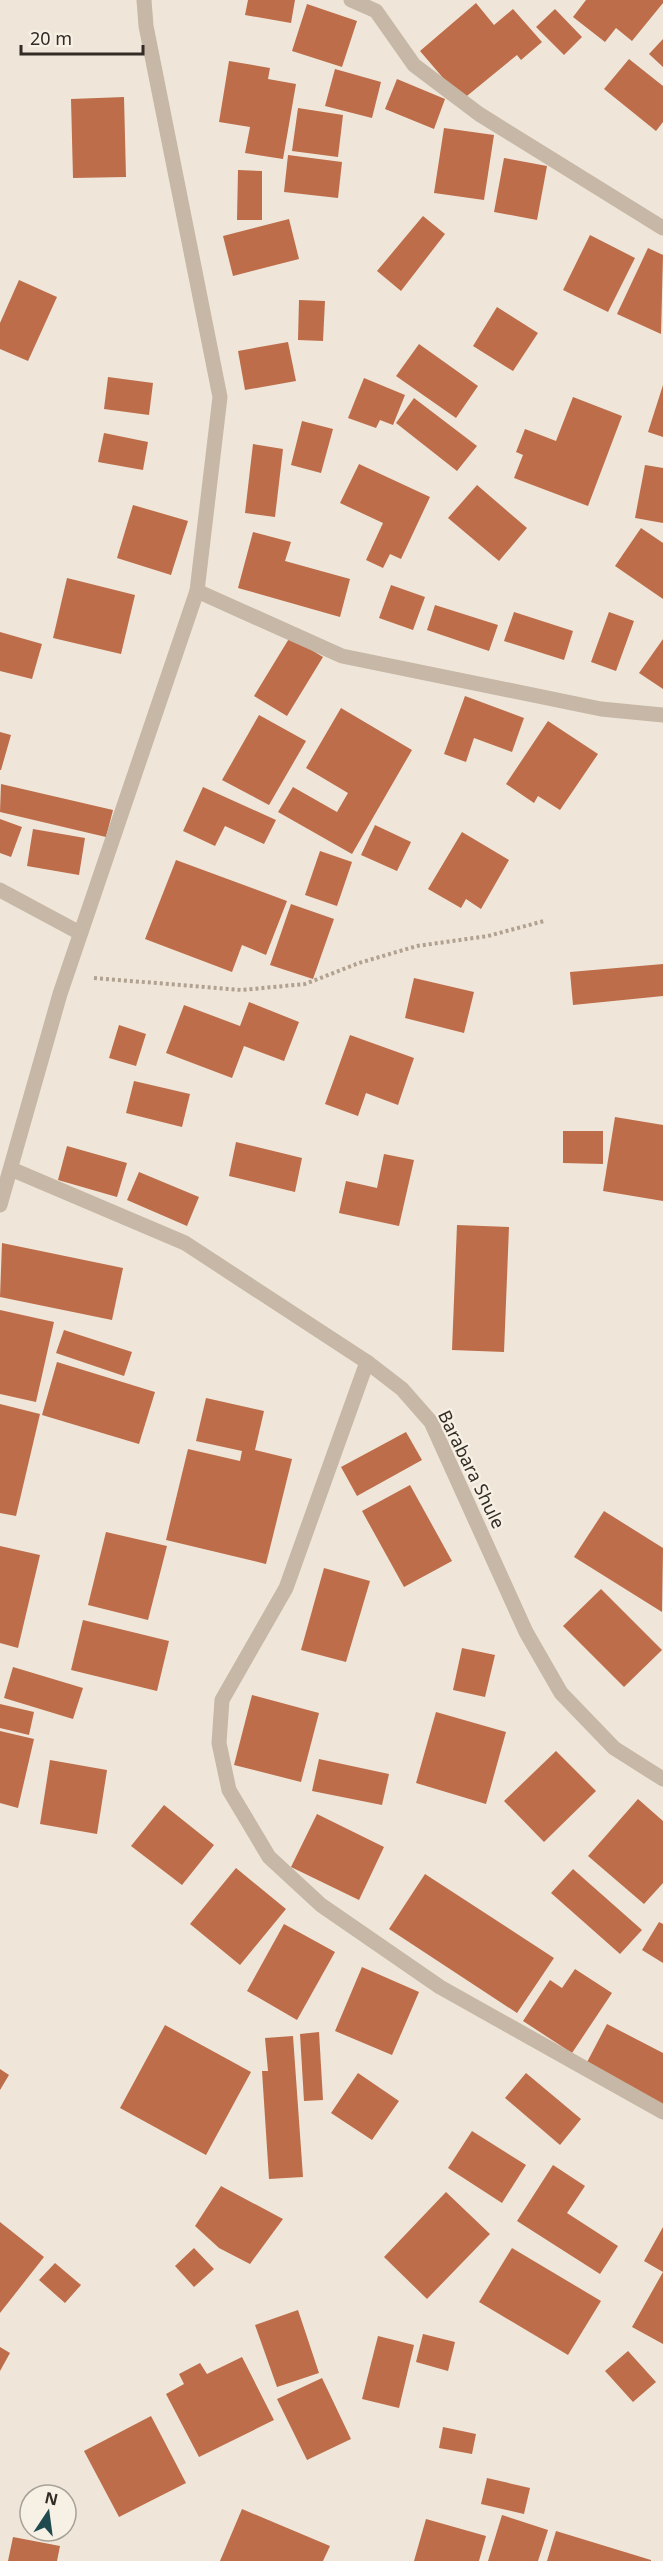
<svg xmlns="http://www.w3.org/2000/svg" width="663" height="2561" font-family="'Noto Sans',sans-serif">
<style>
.building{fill:#bd6d49}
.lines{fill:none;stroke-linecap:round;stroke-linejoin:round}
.path{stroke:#b1a190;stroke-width:4;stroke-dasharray:3 3;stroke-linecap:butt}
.minor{stroke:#c6b7a6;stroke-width:15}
.labels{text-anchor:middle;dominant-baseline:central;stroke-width:4.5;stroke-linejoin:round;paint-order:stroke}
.street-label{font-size:18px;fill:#322b26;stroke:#f7f0e4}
</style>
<rect width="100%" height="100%" fill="#efe6d9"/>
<g class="building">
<polygon points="248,0 295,0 291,23 245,15"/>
<polygon points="586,0 663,0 663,3 632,41 616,28 605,42 573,17"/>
<polygon points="476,3 494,25 513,9 542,42 521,60 517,55 462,100 420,51"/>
<polygon points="307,4 357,21 342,67 292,51"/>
<polygon points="555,9 582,37 564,55 536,27"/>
<polygon points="663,39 663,67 649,54"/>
<polygon points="629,59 663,86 663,122 656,131 604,89"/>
<polygon points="229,61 270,68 268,79 296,84 283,159 245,153 250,127 219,122"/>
<polygon points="335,69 381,82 372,118 325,106"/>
<polygon points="397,79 445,99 434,129 385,109"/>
<polygon points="124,97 126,177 73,178 71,99"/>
<polygon points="298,108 343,115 338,157 292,151"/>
<polygon points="444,128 494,135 484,200 434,193"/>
<polygon points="288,155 342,162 338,198 284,192"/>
<polygon points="504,158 547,166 537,220 494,212"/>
<polygon points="238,170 262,171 262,220 237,220"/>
<polygon points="423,216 445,234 401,291 377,271"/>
<polygon points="289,219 299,259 233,276 223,236"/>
<polygon points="590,235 635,258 608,312 563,290"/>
<polygon points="648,248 663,255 661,334 617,314"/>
<polygon points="19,280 57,297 28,361 0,349 0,323"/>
<polygon points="299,300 325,301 323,341 298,340"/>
<polygon points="497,307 538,333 513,371 473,346"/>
<polygon points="288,342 296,381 245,390 238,351"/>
<polygon points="419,344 478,386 456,418 396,376"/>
<polygon points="108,377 153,383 149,415 104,409"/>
<polygon points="364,378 405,395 393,425 380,420 376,428 348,418"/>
<polygon points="663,385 663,437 648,432"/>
<polygon points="573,397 622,416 588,506 514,478 523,455 516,452 525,429 556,441"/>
<polygon points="414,398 477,446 457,471 396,423"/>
<polygon points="302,421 333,429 321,473 291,465"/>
<polygon points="104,433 148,442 143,470 98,462"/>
<polygon points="253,444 283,449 275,517 245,513"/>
<polygon points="359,464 430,497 401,559 390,554 383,568 366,560 383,523 340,503"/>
<polygon points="645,465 663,468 663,523 635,518"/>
<polygon points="477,485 527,528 499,561 448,518"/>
<polygon points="133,505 188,521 171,575 117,558"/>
<polygon points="641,528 663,543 663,599 615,566"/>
<polygon points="253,532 291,542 285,561 350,579 340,617 238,588"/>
<polygon points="67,578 135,595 121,654 53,638"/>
<polygon points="391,585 425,597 413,630 379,618"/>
<polygon points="435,605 498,625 489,651 427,630"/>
<polygon points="514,612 573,631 564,660 504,641"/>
<polygon points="609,612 634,621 616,671 591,662"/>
<polygon points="0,632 42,644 32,679 0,671"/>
<polygon points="290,637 323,657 287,716 254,696"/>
<polygon points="663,639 663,689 639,673"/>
<polygon points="465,696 524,718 512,752 474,738 466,762 444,754"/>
<polygon points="341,708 412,750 352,854 278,812 293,787 337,812 348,793 306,768"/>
<polygon points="259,715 306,741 269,805 222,780"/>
<polygon points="548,721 598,754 560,810 538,796 534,803 506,784"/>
<polygon points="0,732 11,735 1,770 0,770"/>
<polygon points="1,784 113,810 106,837 0,812"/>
<polygon points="203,787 276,820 264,844 225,826 215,846 183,831"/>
<polygon points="0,819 22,827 11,857 0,853"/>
<polygon points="375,825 411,842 397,871 361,855"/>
<polygon points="33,829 85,838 79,875 27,866"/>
<polygon points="462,832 509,860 481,909 466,899 461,908 428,889"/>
<polygon points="320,851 352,862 337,906 305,895"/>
<polygon points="176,860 287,901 266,955 242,945 232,972 145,939"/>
<polygon points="291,904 334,919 313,979 270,965"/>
<polygon points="663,964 663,996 573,1005 570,972"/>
<polygon points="414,978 474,992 464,1033 405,1018"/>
<polygon points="249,1002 299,1022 284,1061 244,1046 232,1078 166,1053 184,1005 240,1026"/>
<polygon points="119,1025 146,1034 136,1066 109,1058"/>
<polygon points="350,1035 414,1058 398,1105 366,1093 358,1116 325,1104"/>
<polygon points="134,1081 190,1094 182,1127 126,1113"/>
<polygon points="615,1117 663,1125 663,1201 603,1191"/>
<polygon points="563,1131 603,1131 603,1164 563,1163"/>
<polygon points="236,1142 302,1158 295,1192 229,1176"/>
<polygon points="67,1146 127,1163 117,1197 58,1180"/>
<polygon points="384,1154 414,1160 399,1226 339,1213 346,1181 377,1188"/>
<polygon points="139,1172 199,1197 187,1226 127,1200"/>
<polygon points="457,1225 509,1227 504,1352 452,1350"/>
<polygon points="2,1243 123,1268 112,1320 0,1297"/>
<polygon points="0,1310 54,1322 36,1402 0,1394"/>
<polygon points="64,1330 132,1352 124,1376 56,1353"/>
<polygon points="57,1362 155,1392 139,1444 42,1415"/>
<polygon points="206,1398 264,1411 255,1450 292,1459 266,1564 166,1540 188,1449 240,1461 242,1451 196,1441"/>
<polygon points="0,1404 40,1414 16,1516 0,1513"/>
<polygon points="406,1432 422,1460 357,1496 341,1467"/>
<polygon points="410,1485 452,1561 404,1587 362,1511"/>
<polygon points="604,1511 663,1548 662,1612 574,1557"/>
<polygon points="106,1532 167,1546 148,1620 88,1605"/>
<polygon points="0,1546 40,1555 18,1648 0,1643"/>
<polygon points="324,1568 370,1581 346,1662 301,1650"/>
<polygon points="601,1589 662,1650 624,1687 563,1626"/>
<polygon points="83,1620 169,1641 157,1691 71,1670"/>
<polygon points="462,1648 495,1655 485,1697 453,1690"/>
<polygon points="13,1667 83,1688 73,1719 4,1698"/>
<polygon points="252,1695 319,1713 301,1782 234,1765"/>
<polygon points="0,1704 34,1712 29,1735 0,1728"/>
<polygon points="436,1712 506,1732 486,1804 416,1783"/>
<polygon points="0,1731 34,1739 18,1808 0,1803"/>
<polygon points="556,1751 596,1791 544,1842 504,1801"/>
<polygon points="319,1759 389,1774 382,1805 312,1791"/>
<polygon points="50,1760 107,1770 97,1834 40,1824"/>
<polygon points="638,1799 663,1821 663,1883 644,1904 588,1856"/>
<polygon points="164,1805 214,1845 182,1885 131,1846"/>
<polygon points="317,1814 384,1847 359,1900 291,1867"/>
<polygon points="236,1868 286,1909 240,1965 190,1924"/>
<polygon points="573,1869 642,1930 620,1954 551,1893"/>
<polygon points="425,1874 554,1958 517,2013 389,1929"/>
<polygon points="659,1922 663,1924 663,1963 642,1950"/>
<polygon points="284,1924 335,1952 297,2020 247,1991"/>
<polygon points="362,1967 419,1992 392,2055 335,2031"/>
<polygon points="575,1969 612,1993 572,2053 523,2021 550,1980 562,1988"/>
<polygon points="607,2024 663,2053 663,2106 585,2066"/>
<polygon points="165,2025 251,2072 206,2155 120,2108"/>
<polygon points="319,2032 323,2100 304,2101 300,2034"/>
<polygon points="293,2036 303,2177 269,2179 262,2071 268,2071 265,2038"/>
<polygon points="0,2069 9,2075 0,2090"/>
<polygon points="358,2073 399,2101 372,2140 331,2113"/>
<polygon points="526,2073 581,2119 560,2145 505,2098"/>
<polygon points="472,2131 526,2165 502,2203 448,2168"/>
<polygon points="553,2165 585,2186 567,2213 618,2246 600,2274 517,2221"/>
<polygon points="221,2186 283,2219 250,2264 219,2248 195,2226"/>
<polygon points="446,2192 490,2234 427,2299 384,2257"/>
<polygon points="0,2222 44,2257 0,2313"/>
<polygon points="663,2227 663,2344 632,2327 663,2272 644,2261"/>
<polygon points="194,2248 214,2269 194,2287 175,2266"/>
<polygon points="512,2248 601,2301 568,2355 479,2302"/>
<polygon points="55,2263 81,2285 65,2303 39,2280"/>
<polygon points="298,2310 319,2373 277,2387 255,2325"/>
<polygon points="423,2334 455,2342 448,2371 416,2362"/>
<polygon points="378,2336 414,2345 399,2408 362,2399"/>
<polygon points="0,2347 10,2353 0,2371"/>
<polygon points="628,2351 656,2382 633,2402 605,2371"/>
<polygon points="242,2357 274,2420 199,2457 166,2394 184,2384 179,2374 200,2363 207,2374"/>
<polygon points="322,2378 351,2439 307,2460 277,2399"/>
<polygon points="151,2416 186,2483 119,2517 84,2451"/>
<polygon points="443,2427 476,2434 472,2454 439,2448"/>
<polygon points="487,2478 530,2488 524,2514 481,2504"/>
<polygon points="242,2509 330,2546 323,2561 220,2561"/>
<polygon points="502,2515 548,2530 538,2561 488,2561"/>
<polygon points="426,2519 486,2536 479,2561 414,2561"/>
<polygon points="556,2531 651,2560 651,2561 547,2561"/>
<polygon points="13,2537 60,2546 57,2561 8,2561"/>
</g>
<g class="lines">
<polyline class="path" points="94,978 242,990 305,984 359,963 417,946 488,936 544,921"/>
<g class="minor">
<polyline points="351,0 376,11 414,65 479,114 663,228"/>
<polyline points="197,591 342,656 601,709 663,715"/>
<polyline points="0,890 80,933"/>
<polyline points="11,1169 185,1243 367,1362 402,1389 431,1422 526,1632 561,1693 614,1748 663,1779"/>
<polyline points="0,1205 60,994 197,591 220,397 146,26 144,0"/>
<polyline points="367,1362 286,1588 222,1700 219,1743 229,1790 269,1857 321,1905 440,1987 663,2112"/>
</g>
</g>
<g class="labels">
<g class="street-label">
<text transform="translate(472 1469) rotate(64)">Barabara Shule</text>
</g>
</g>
<g transform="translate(48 2513) rotate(13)"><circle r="28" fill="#f7f0e4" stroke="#a8a198" stroke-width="1.5"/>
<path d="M0-4.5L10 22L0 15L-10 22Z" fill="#1f4a50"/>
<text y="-9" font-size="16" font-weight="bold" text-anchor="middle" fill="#322b26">N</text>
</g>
<path d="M21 45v9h122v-9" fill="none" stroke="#322b26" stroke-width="3"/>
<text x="30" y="45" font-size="18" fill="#322b26" stroke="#f7f0e4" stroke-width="4.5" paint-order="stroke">20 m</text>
</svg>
